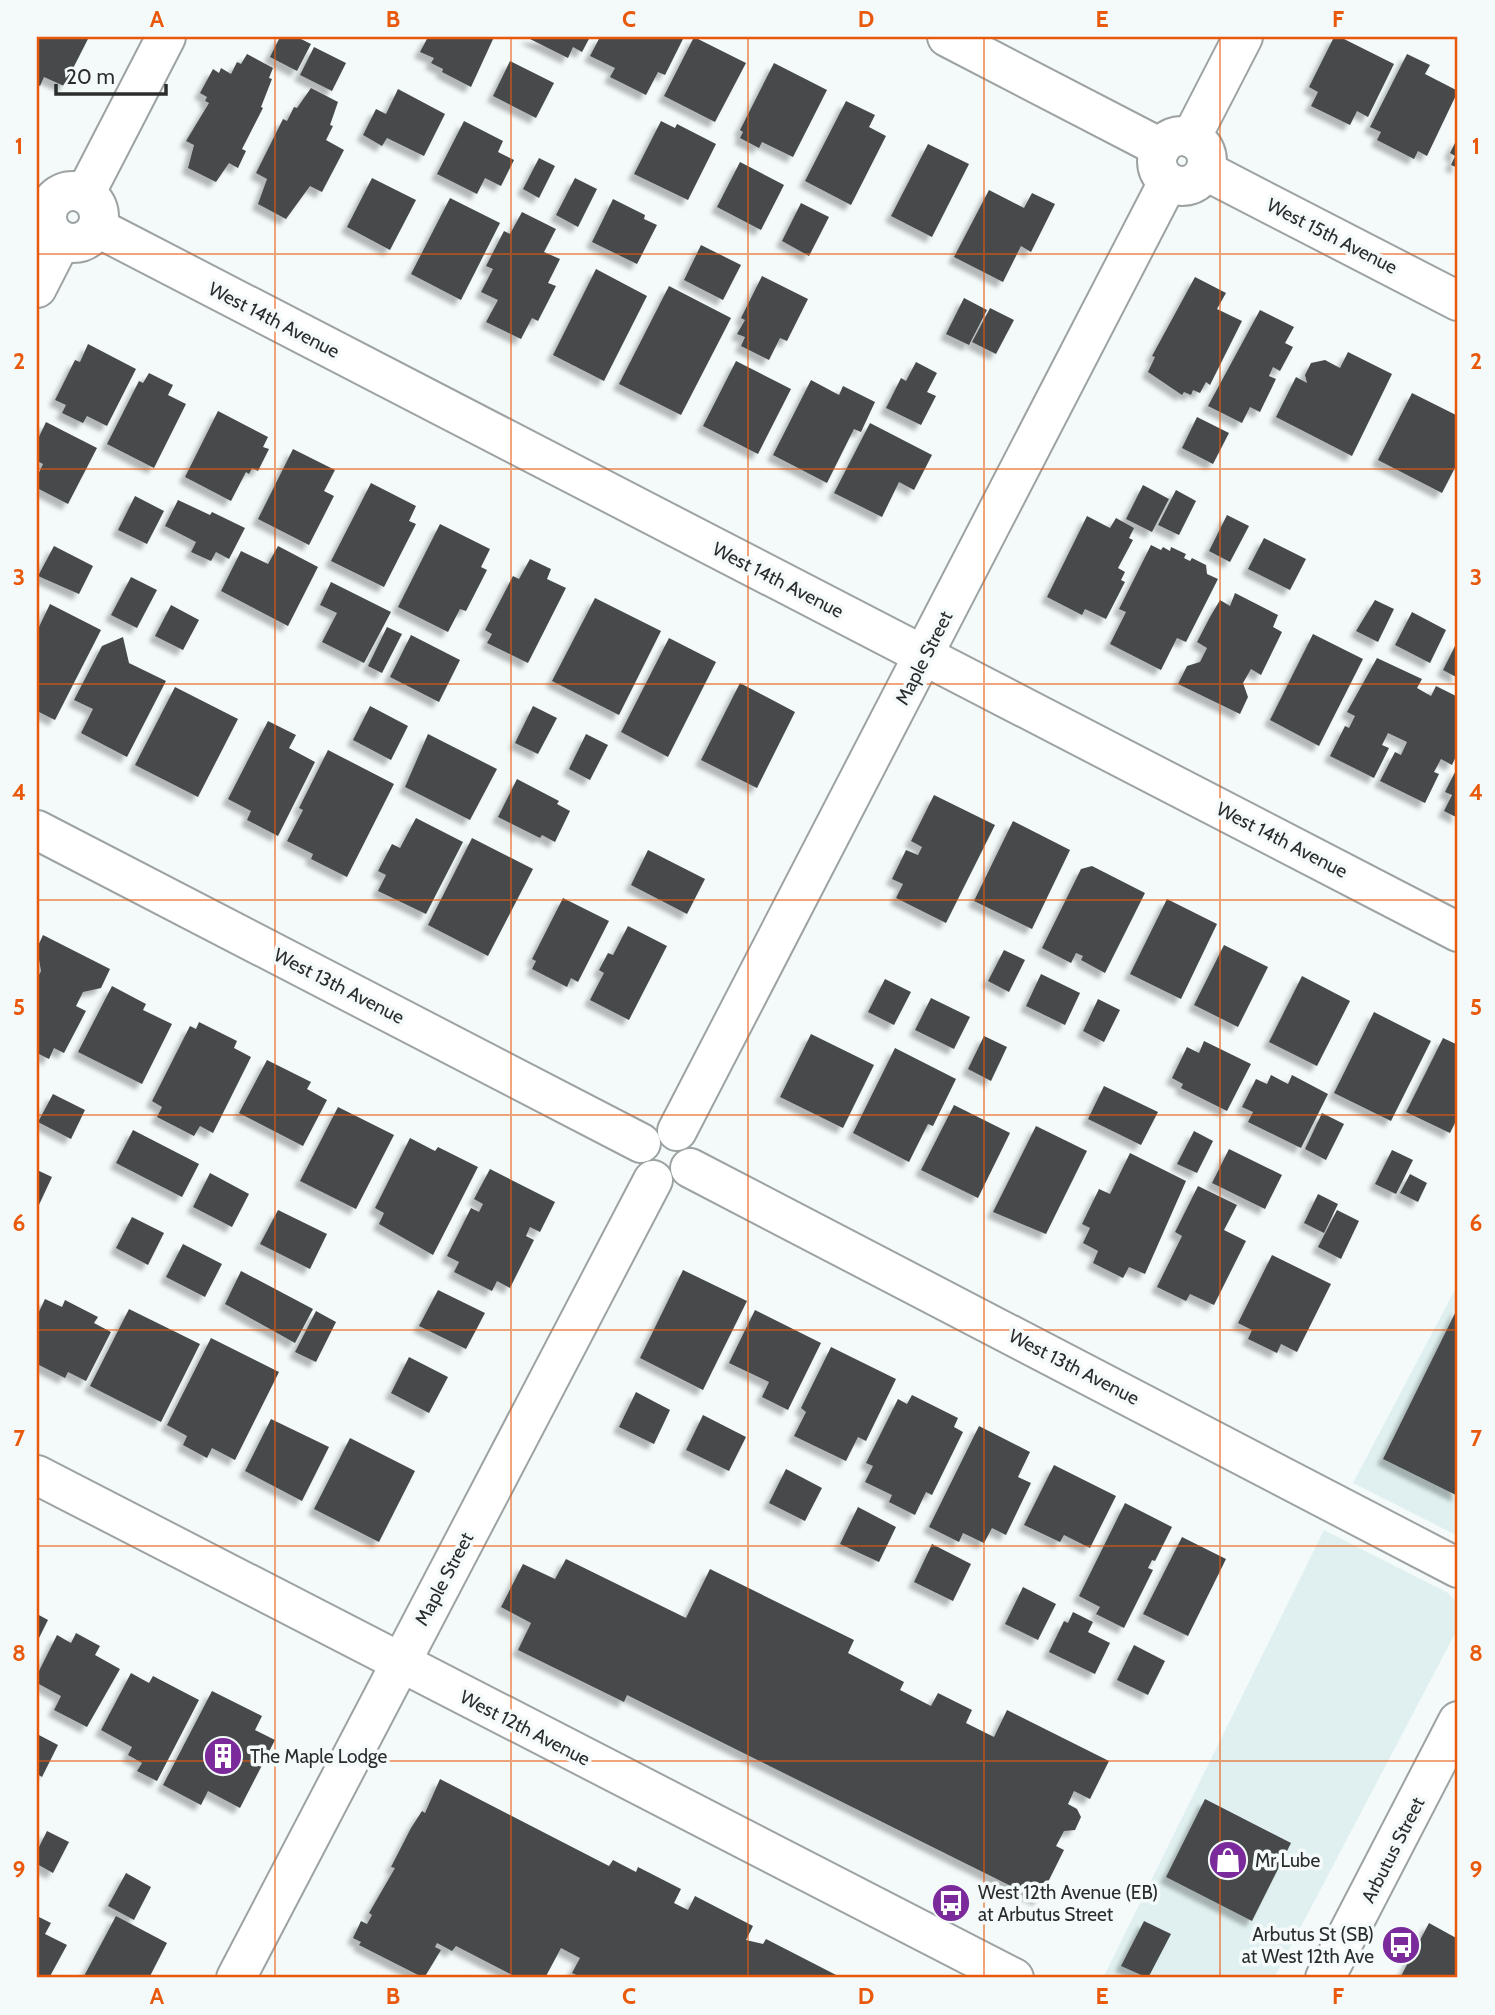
<svg xmlns="http://www.w3.org/2000/svg" width="1495" height="2015" font-family="Cabin,sans-serif">
<style>
.built{fill:#e0f0f0}
.building{fill:#464a4c;filter:url(#shadow)}
.lines{fill:none;stroke-linecap:round;stroke-linejoin:round}
.minor-casing{stroke:#9da3a3;stroke-width:42}
.tertiary-casing{stroke:#9da3a3;stroke-width:42}
.secondary-casing{stroke:#9da3a3;stroke-width:42}
.minor{stroke:#fff;stroke-width:38}
.tertiary{stroke:#fff;stroke-width:38}
.secondary{stroke:#fff;stroke-width:38}
.grid{fill:none;stroke:#e8590c;stroke-width:2;stroke-opacity:0.55}
.labels{text-anchor:middle;dominant-baseline:central;stroke-width:7;stroke-linejoin:round;paint-order:stroke}
.street-label{font-size:19px;fill:#2b2d2d;stroke:#f4fafa}
.poi-label{font-size:19px;fill:#2b2d2d;stroke:#f4fafa;text-anchor:start}
.neatline{fill:none;stroke:#e8590c;stroke-width:2.5}
.grid-label{font-size:23px;text-anchor:middle;font-weight:bold;fill:#e8590c}
</style>
<defs>
<filter id="shadow"><feDropShadow dx="-6" dy="6" stdDeviation="2" flood-color="#0004"/></filter>
</defs>
<rect width="100%" height="100%" fill="#f4fafa"/>
<g class="built">
<polygon points="1458,1284 1458,1536 1353,1483"/>
<polygon points="1324,1530 1448,1593 1458,1604 1458,1628 1274,1978 1103,1978"/>
</g>
<g class="building">
<polygon points="37,37 89,37 64,86 44,77 40,86 37,84"/>
<polygon points="280,37 297,37 311,44 297,71 270,57"/>
<polygon points="428,37 494,37 471,87 442,72 443,69 431,63 434,58 420,52"/>
<polygon points="526,37 590,37 582,52 573,47 568,58"/>
<polygon points="600,37 684,37 665,75 658,72 646,95 610,77 615,68 590,56"/>
<polygon points="694,37 746,63 715,122 664,96"/>
<polygon points="1334,37 1340,37 1394,64 1368,117 1357,111 1350,125 1311,106 1318,92 1309,87"/>
<polygon points="314,47 346,63 332,91 300,75"/>
<polygon points="247,54 273,68 269,78 272,79 261,107 263,108 242,149 246,151 238,168 229,163 216,182 188,168 194,145 186,141 209,103 205,101 207,97 200,93 213,69 219,73 221,68 231,74 237,62 241,64"/>
<polygon points="1407,54 1430,65 1425,74 1458,91 1427,156 1418,151 1414,159 1377,140 1381,132 1370,127"/>
<polygon points="510,61 554,83 536,118 493,96"/>
<polygon points="774,63 827,90 793,157 762,142 759,148 740,138 743,132 740,130"/>
<polygon points="311,88 338,102 330,125 333,126 326,140 344,150 322,192 310,186 286,219 258,204 267,179 256,173 283,119 287,121 294,107 297,108"/>
<polygon points="398,89 445,114 424,156 387,138 382,146 363,135 376,109 386,114"/>
<polygon points="846,101 875,115 869,127 886,136 851,205 805,181"/>
<polygon points="464,121 503,141 498,152 514,160 501,186 485,178 477,194 437,174"/>
<polygon points="661,121 675,128 677,124 716,144 688,200 634,174"/>
<polygon points="1458,137 1458,168 1451,165 1455,156 1450,153"/>
<polygon points="928,144 969,164 932,237 891,216"/>
<polygon points="539,158 555,166 539,198 523,189"/>
<polygon points="740,162 784,185 761,230 717,207"/>
<polygon points="372,178 416,200 390,250 347,227"/>
<polygon points="575,178 597,189 578,227 556,215"/>
<polygon points="989,190 1024,208 1032,193 1055,204 1031,252 1021,246 1003,282 954,257"/>
<polygon points="450,198 500,223 461,300 411,274"/>
<polygon points="613,199 645,215 644,219 657,225 637,264 592,242"/>
<polygon points="801,203 829,217 809,256 782,241"/>
<polygon points="522,212 556,229 544,252 560,259 548,283 556,286 538,321 532,318 521,339 486,322 498,300 481,292 493,269 486,266 504,231 510,234"/>
<polygon points="701,245 741,265 723,300 684,280"/>
<polygon points="596,269 647,296 604,381 553,355"/>
<polygon points="762,276 808,299 787,341 780,338 769,360 741,346 745,337 737,334 745,320 741,318"/>
<polygon points="1195,277 1226,293 1217,309 1242,321 1210,385 1206,382 1200,393 1193,390 1191,395 1184,392 1182,395 1148,372 1155,357 1152,356"/>
<polygon points="669,286 731,318 681,415 619,384"/>
<polygon points="964,298 987,310 969,345 946,334"/>
<polygon points="990,308 1014,320 996,354 972,342"/>
<polygon points="1260,310 1294,327 1285,343 1293,347 1280,371 1273,367 1269,376 1276,379 1260,412 1250,407 1242,423 1208,406"/>
<polygon points="88,344 136,369 107,426 87,416 83,423 62,413 66,405 55,400 75,360 80,362"/>
<polygon points="1348,352 1392,374 1352,456 1276,417 1296,377 1307,383 1305,375 1311,363 1325,360 1340,368"/>
<polygon points="736,361 791,389 758,454 703,426"/>
<polygon points="916,362 937,373 927,392 936,396 921,425 886,408 901,378 906,381"/>
<polygon points="149,373 173,385 168,395 186,404 154,468 107,444 139,381 143,383"/>
<polygon points="811,380 839,395 843,386 875,402 861,432 854,429 827,483 773,455"/>
<polygon points="1412,393 1458,416 1458,462 1442,493 1378,460"/>
<polygon points="218,411 268,437 263,447 269,449 258,471 252,468 249,474 246,472 231,501 185,477"/>
<polygon points="1197,417 1229,433 1213,464 1182,448"/>
<polygon points="46,422 97,448 68,504 37,488 37,477 43,464 37,461 37,441"/>
<polygon points="870,423 932,455 914,490 899,482 882,517 834,493"/>
<polygon points="293,449 335,470 324,491 334,496 309,545 258,519"/>
<polygon points="371,483 416,506 409,521 416,524 384,587 331,561"/>
<polygon points="1143,485 1169,499 1152,532 1126,519"/>
<polygon points="1176,490 1196,501 1179,535 1158,525"/>
<polygon points="135,496 164,511 147,544 118,530"/>
<polygon points="178,500 210,515 212,512 245,528 229,559 216,552 211,561 191,552 196,542 165,526"/>
<polygon points="1227,515 1249,526 1230,562 1209,551"/>
<polygon points="1087,516 1110,528 1116,518 1134,528 1129,538 1133,540 1118,568 1125,572 1121,580 1125,582 1106,619 1085,609 1082,615 1047,597"/>
<polygon points="440,524 490,549 481,567 487,570 466,611 460,609 448,632 398,607"/>
<polygon points="1264,538 1306,559 1290,590 1248,569"/>
<polygon points="1151,545 1161,550 1163,547 1170,551 1171,547 1186,554 1184,558 1190,561 1192,558 1206,565 1207,574 1218,579 1186,642 1177,638 1161,670 1110,644 1126,612 1119,609"/>
<polygon points="54,546 93,566 79,594 38,576"/>
<polygon points="278,546 318,567 288,626 221,591 241,551 268,564"/>
<polygon points="530,559 551,569 547,579 566,588 528,663 487,643 492,634 485,630 513,576 519,579"/>
<polygon points="131,577 157,590 137,628 111,615"/>
<polygon points="331,582 391,612 364,663 322,642 337,613 320,605"/>
<polygon points="1235,593 1278,615 1273,627 1282,632 1261,675 1251,669 1243,683 1248,697 1240,714 1178,684 1187,666 1200,662 1207,648 1197,642 1210,617 1220,600 1230,606"/>
<polygon points="595,598 661,631 619,715 552,681"/>
<polygon points="1375,600 1394,609 1378,642 1356,631"/>
<polygon points="50,604 101,630 55,720 37,711 37,631"/>
<polygon points="171,605 199,620 183,650 155,636"/>
<polygon points="1412,612 1446,630 1430,663 1395,645"/>
<polygon points="387,627 402,634 382,673 368,666"/>
<polygon points="1313,634 1363,659 1319,746 1270,720"/>
<polygon points="411,635 460,660 439,702 390,677"/>
<polygon points="123,637 129,663 166,681 127,757 81,733 93,709 74,700 102,646"/>
<polygon points="669,638 716,662 668,757 621,732"/>
<polygon points="1458,640 1458,678 1443,670"/>
<polygon points="1377,658 1422,679 1417,688 1431,696 1436,686 1458,697 1458,752 1452,765 1441,759 1434,772 1439,774 1425,803 1380,781 1395,752 1401,755 1407,742 1388,733 1382,745 1389,748 1374,778 1330,756 1345,726 1349,728 1355,716 1347,712"/>
<polygon points="740,683 795,712 757,788 701,760"/>
<polygon points="175,687 238,719 198,797 135,765"/>
<polygon points="370,706 408,726 391,760 353,740"/>
<polygon points="533,706 557,718 538,754 515,743"/>
<polygon points="268,721 296,735 289,748 315,762 278,836 247,820 251,811 228,799"/>
<polygon points="428,734 497,769 470,820 405,787"/>
<polygon points="586,734 608,745 590,780 569,769"/>
<polygon points="328,750 394,784 347,877 311,859 313,854 287,841 303,810 299,808"/>
<polygon points="1458,766 1458,818 1444,811 1452,795 1445,792"/>
<polygon points="517,779 559,801 557,804 570,811 555,842 542,835 540,838 498,817"/>
<polygon points="934,795 995,825 946,923 896,898 903,884 892,879 906,850 918,855 922,847 911,841"/>
<polygon points="416,818 463,842 426,914 378,891 386,875 378,871 392,844 400,848"/>
<polygon points="1013,821 1070,850 1032,929 974,901"/>
<polygon points="472,838 533,869 488,956 428,925"/>
<polygon points="648,850 705,879 687,914 631,885"/>
<polygon points="1092,866 1145,893 1105,973 1081,960 1083,956 1076,953 1071,963 1042,948 1081,869"/>
<polygon points="563,898 609,921 578,982 571,978 567,987 532,969 536,961 532,959"/>
<polygon points="1167,899 1217,924 1181,999 1130,974"/>
<polygon points="628,926 667,946 629,1020 590,1000 604,973 599,970 608,953 613,955"/>
<polygon points="43,935 110,969 101,988 83,992 76,1006 86,1011 64,1053 54,1048 49,1059 37,1053 37,979 41,971 37,948"/>
<polygon points="1224,945 1268,967 1238,1027 1194,1005"/>
<polygon points="1004,950 1025,960 1009,992 988,981"/>
<polygon points="1041,974 1080,993 1065,1025 1026,1006"/>
<polygon points="1302,976 1350,1001 1317,1066 1269,1042"/>
<polygon points="885,979 911,992 894,1025 868,1012"/>
<polygon points="112,986 146,1004 143,1010 172,1024 142,1084 78,1052"/>
<polygon points="931,998 970,1017 954,1049 915,1030"/>
<polygon points="1098,999 1120,1010 1104,1042 1083,1031"/>
<polygon points="1374,1012 1431,1041 1391,1121 1334,1093"/>
<polygon points="199,1022 237,1041 234,1048 251,1057 213,1133 200,1126 194,1136 157,1117 162,1107 152,1101 190,1026 196,1029"/>
<polygon points="811,1034 874,1065 843,1128 780,1097"/>
<polygon points="984,1036 1007,1047 991,1081 968,1069"/>
<polygon points="1443,1038 1458,1045 1458,1117 1450,1133 1406,1112"/>
<polygon points="1204,1041 1251,1064 1227,1111 1181,1088 1183,1084 1172,1078 1187,1047 1199,1053"/>
<polygon points="895,1048 956,1079 933,1126 928,1124 909,1162 853,1133"/>
<polygon points="267,1060 311,1082 307,1089 327,1100 303,1146 239,1113"/>
<polygon points="1271,1075 1288,1084 1292,1075 1328,1094 1301,1148 1248,1122 1253,1112 1242,1107 1256,1079 1267,1084"/>
<polygon points="1104,1086 1158,1112 1141,1145 1088,1119"/>
<polygon points="53,1094 85,1110 71,1139 38,1122"/>
<polygon points="954,1105 1010,1133 978,1198 921,1170"/>
<polygon points="338,1107 394,1135 356,1209 300,1181"/>
<polygon points="1322,1113 1344,1124 1326,1160 1305,1149"/>
<polygon points="1036,1126 1087,1151 1046,1234 993,1212"/>
<polygon points="133,1130 199,1164 182,1197 116,1163"/>
<polygon points="1194,1131 1213,1141 1197,1173 1177,1164"/>
<polygon points="410,1138 435,1151 438,1147 478,1167 433,1255 379,1224 384,1213 375,1208"/>
<polygon points="1229,1149 1282,1175 1265,1209 1212,1183"/>
<polygon points="1392,1150 1413,1160 1396,1194 1375,1184"/>
<polygon points="1130,1153 1186,1181 1145,1274 1129,1267 1123,1278 1093,1263 1098,1251 1083,1243 1090,1228 1082,1224 1099,1189 1110,1194"/>
<polygon points="490,1169 555,1202 540,1232 530,1227 526,1236 534,1240 510,1288 497,1281 492,1291 454,1272 459,1262 447,1256 471,1208 479,1212 483,1204 474,1199"/>
<polygon points="37,1170 52,1177 37,1209"/>
<polygon points="210,1173 249,1194 232,1227 193,1207"/>
<polygon points="1410,1174 1427,1183 1418,1202 1400,1193"/>
<polygon points="1198,1186 1237,1205 1224,1230 1246,1241 1214,1305 1190,1294 1186,1301 1157,1287 1182,1236 1175,1232"/>
<polygon points="1318,1194 1338,1204 1324,1233 1304,1223"/>
<polygon points="278,1210 327,1234 310,1269 260,1244"/>
<polygon points="1337,1210 1359,1221 1341,1259 1318,1247"/>
<polygon points="132,1217 164,1233 148,1265 116,1248"/>
<polygon points="183,1244 222,1264 205,1297 166,1277"/>
<polygon points="1272,1255 1331,1284 1297,1352 1281,1344 1277,1353 1248,1339 1252,1330 1238,1323"/>
<polygon points="683,1270 747,1301 703,1390 640,1358"/>
<polygon points="241,1271 313,1309 295,1343 225,1304"/>
<polygon points="438,1290 485,1313 466,1349 419,1326"/>
<polygon points="45,1299 62,1307 65,1300 98,1317 94,1323 111,1332 86,1381 68,1372 65,1378 37,1364 37,1316"/>
<polygon points="1458,1307 1458,1496 1383,1459"/>
<polygon points="129,1309 200,1344 161,1422 90,1386"/>
<polygon points="755,1310 821,1343 788,1410 762,1397 769,1382 729,1363"/>
<polygon points="316,1311 336,1322 316,1362 295,1352"/>
<polygon points="211,1338 279,1372 235,1460 212,1448 207,1458 183,1445 187,1436 167,1425"/>
<polygon points="831,1347 896,1379 866,1441 858,1437 846,1461 794,1436 806,1412 801,1408"/>
<polygon points="409,1357 448,1377 429,1413 391,1393"/>
<polygon points="636,1392 670,1410 654,1444 619,1427"/>
<polygon points="912,1395 958,1418 954,1427 963,1432 932,1495 926,1492 915,1515 889,1502 892,1495 865,1482 873,1466 866,1463 898,1399 907,1404"/>
<polygon points="703,1415 746,1437 729,1471 686,1450"/>
<polygon points="271,1419 329,1447 302,1501 245,1471"/>
<polygon points="979,1426 1030,1452 1018,1477 1031,1483 1006,1535 992,1528 984,1543 963,1533 959,1542 929,1527"/>
<polygon points="350,1438 415,1471 379,1542 314,1509"/>
<polygon points="1054,1465 1116,1496 1090,1548 1064,1535 1060,1542 1024,1525"/>
<polygon points="786,1469 822,1488 805,1521 769,1503"/>
<polygon points="1125,1503 1172,1527 1155,1561 1152,1560 1148,1568 1153,1570 1124,1628 1096,1614 1100,1607 1079,1596"/>
<polygon points="858,1507 896,1527 879,1562 840,1544"/>
<polygon points="1182,1537 1226,1559 1188,1636 1143,1614"/>
<polygon points="932,1544 971,1564 953,1601 914,1582"/>
<polygon points="566,1559 686,1618 710,1569 854,1640 848,1653 904,1682 900,1690 931,1706 938,1693 972,1710 966,1723 994,1737 1007,1710 1109,1761 1090,1799 1074,1791 1068,1804 1077,1809 1081,1817 1075,1830 1064,1831 1056,1846 1064,1850 1039,1900 627,1695 624,1702 518,1650 531,1623 501,1607 523,1564 555,1579"/>
<polygon points="1023,1587 1056,1604 1038,1640 1005,1624"/>
<polygon points="1073,1612 1093,1622 1088,1632 1110,1643 1095,1674 1049,1652 1064,1621 1068,1623"/>
<polygon points="37,1614 48,1620 37,1642"/>
<polygon points="76,1633 100,1646 95,1655 120,1669 87,1727 54,1710 61,1696 37,1683 37,1675 57,1635 71,1643"/>
<polygon points="1134,1645 1165,1661 1148,1695 1117,1680"/>
<polygon points="131,1673 149,1683 153,1676 199,1700 157,1781 137,1771 142,1763 128,1755 132,1747 101,1730"/>
<polygon points="212,1691 262,1716 255,1730 275,1740 240,1808 208,1791 201,1805 163,1785"/>
<polygon points="37,1734 58,1745 42,1777 37,1774"/>
<polygon points="440,1779 609,1866 613,1860 636,1872 638,1867 681,1889 674,1903 688,1910 695,1896 753,1926 746,1940 763,1944 766,1939 842,1978 583,1978 572,1973 580,1958 561,1948 545,1978 518,1978 456,1946 452,1951 437,1943 435,1947 441,1950 424,1978 359,1945 361,1942 353,1938 361,1921 367,1924 372,1915 369,1913 395,1868 391,1867 411,1828 422,1811 425,1813"/>
<polygon points="1205,1799 1291,1843 1252,1921 1166,1877"/>
<polygon points="47,1831 69,1842 53,1873 37,1864 37,1851"/>
<polygon points="126,1873 151,1887 134,1920 108,1906"/>
<polygon points="37,1916 51,1923 45,1934 67,1945 49,1978 37,1978"/>
<polygon points="116,1916 167,1943 149,1978 83,1978"/>
<polygon points="1144,1921 1171,1934 1148,1978 1121,1966"/>
<polygon points="1429,1923 1458,1939 1458,1978 1400,1978"/>
</g>
<g class="lines">
<g class="minor-casing">
<g id="minor">
<polyline points="947,37 1161,148"/>
<circle cx="1182" cy="161" r="25"/>
<polyline points="1191,138 1243,37"/>
<polyline points="1206,171 1458,301"/>
<circle cx="73" cy="217" r="26"/>
<polyline points="85,194 166,37"/>
<polyline points="98,228 1458,932"/>
<polyline points="37,288 61,241"/>
<polyline points="37,830 641,1143"/>
<polyline points="677,1131 1168,182"/>
<polyline points="690,1168 1458,1568"/>
<polyline points="236,1978 653,1180"/>
</g>
</g>
<g class="tertiary-casing">
<polyline id="tertiary" points="37,1475 1014,1978"/>
</g>
<g class="secondary-casing">
<polyline id="secondary" points="1325,1978 1458,1721"/>
</g>
<use href="#minor" class="minor"/>
<use href="#tertiary" class="tertiary"/>
<use href="#secondary" class="secondary"/>
</g>
<path class="grid" d="M 275,37 L 275,1978M 511,37 L 511,1978M 748,37 L 748,1978M 984,37 L 984,1978M 1220,37 L 1220,1978M 37,254 L 1458,254M 37,469 L 1458,469M 37,684 L 1458,684M 37,900 L 1458,900M 37,1115 L 1458,1115M 37,1330 L 1458,1330M 37,1546 L 1458,1546M 37,1761 L 1458,1761"/>
<defs>
<g id="building-disc" transform="scale(2.0125)"><circle r="9.5" fill="#7a2a9a" stroke="#f4fafa"/><path d="M-4-6H4V6H1V3H-1V6H-4ZM-2.5-4.3h1.7v1.8h-1.7ZM.8-4.3h1.7v1.8H.8ZM-2.5-1h1.7V.8h-1.7ZM.8-1h1.7V.8H.8Z" fill="#fff"/></g>
<g id="shop-disc" transform="scale(2.0125)"><circle r="9.5" fill="#7a2a9a" stroke="#f4fafa"/><path d="M-5-2.5h2.3a2.7 3.5 0 0 1 5.4 0H5L5.5 6h-11ZM-1.5-2.5h3a1.5 2.3 0 0 0-3 0Z" fill="#fff"/></g>
<g id="bus-disc" transform="scale(2.0125)"><circle r="9.5" fill="#7a2a9a" stroke="#f4fafa"/><path d="M-5-6H5V4H4V6H2V4H-2V6H-4V4H-5ZM-3.5-4V0h7V-4ZM-3.5 1.2v1.5H-2V1.2ZM2 1.2v1.5H3.5V1.2Z" fill="#fff"/></g>
</defs>
<g fill-rule="evenodd">
<use href="#building-disc" x="223" y="1756"/>
<use href="#shop-disc" x="1228" y="1860"/>
<use href="#bus-disc" x="951" y="1903"/>
<use href="#bus-disc" x="1401" y="1945"/>
</g>
<g class="labels">
<g class="street-label">
<text transform="translate(1332 236) rotate(27)">West 15th Avenue</text>
<text transform="translate(274 320) rotate(27)">West 14th Avenue</text>
<text transform="translate(778 580) rotate(27)">West 14th Avenue</text>
<text transform="translate(924 658) rotate(-63)">Maple Street</text>
<text transform="translate(1282 840) rotate(27)">West 14th Avenue</text>
<text transform="translate(339 986) rotate(27)">West 13th Avenue</text>
<text transform="translate(1074 1367) rotate(27)">West 13th Avenue</text>
<text transform="translate(444 1579) rotate(-62)">Maple Street</text>
<text transform="translate(525 1728) rotate(27)">West 12th Avenue</text>
<text transform="translate(1393 1850) rotate(-63)">Arbutus Street</text>
</g>
<g class="poi-label">
<text x="250" y="1756">The Maple Lodge</text>
<text x="1255" y="1860">Mr Lube</text>
<text x="978" y="1892">West 12th Avenue (EB)<tspan x="978" dy="22">at Arbutus Street</tspan></text>
<text x="1374" y="1934" text-anchor="end">Arbutus St (SB)<tspan x="1374" dy="22">at West 12th Ave</tspan></text>
</g>
</g>
<rect width="1495" height="2015" fill="none" stroke="#f4fafa" stroke-width="77"/>
<path d="M56 84v10h110v-10" fill="none" stroke="#2b2d2d" stroke-width="3.5"/>
<text x="66" y="84" font-size="21" fill="#2b2d2d" stroke="#f4fafa" stroke-width="5" paint-order="stroke">20 m</text>
<rect x="38" y="38" width="1418" height="1938" class="neatline"/>
<g class="grid-label">
<text x="157" y="27">A</text>
<text x="393" y="27">B</text>
<text x="629" y="27">C</text>
<text x="866" y="27">D</text>
<text x="1102" y="27">E</text>
<text x="1338" y="27">F</text>
<text x="19" y="154">1</text>
<text x="1476" y="154">1</text>
<text x="19" y="369">2</text>
<text x="1476" y="369">2</text>
<text x="19" y="585">3</text>
<text x="1476" y="585">3</text>
<text x="19" y="800">4</text>
<text x="1476" y="800">4</text>
<text x="19" y="1015">5</text>
<text x="1476" y="1015">5</text>
<text x="19" y="1231">6</text>
<text x="1476" y="1231">6</text>
<text x="19" y="1446">7</text>
<text x="1476" y="1446">7</text>
<text x="19" y="1661">8</text>
<text x="1476" y="1661">8</text>
<text x="19" y="1877">9</text>
<text x="1476" y="1877">9</text>
<text x="157" y="2004">A</text>
<text x="393" y="2004">B</text>
<text x="629" y="2004">C</text>
<text x="866" y="2004">D</text>
<text x="1102" y="2004">E</text>
<text x="1338" y="2004">F</text>
</g>
</svg>
